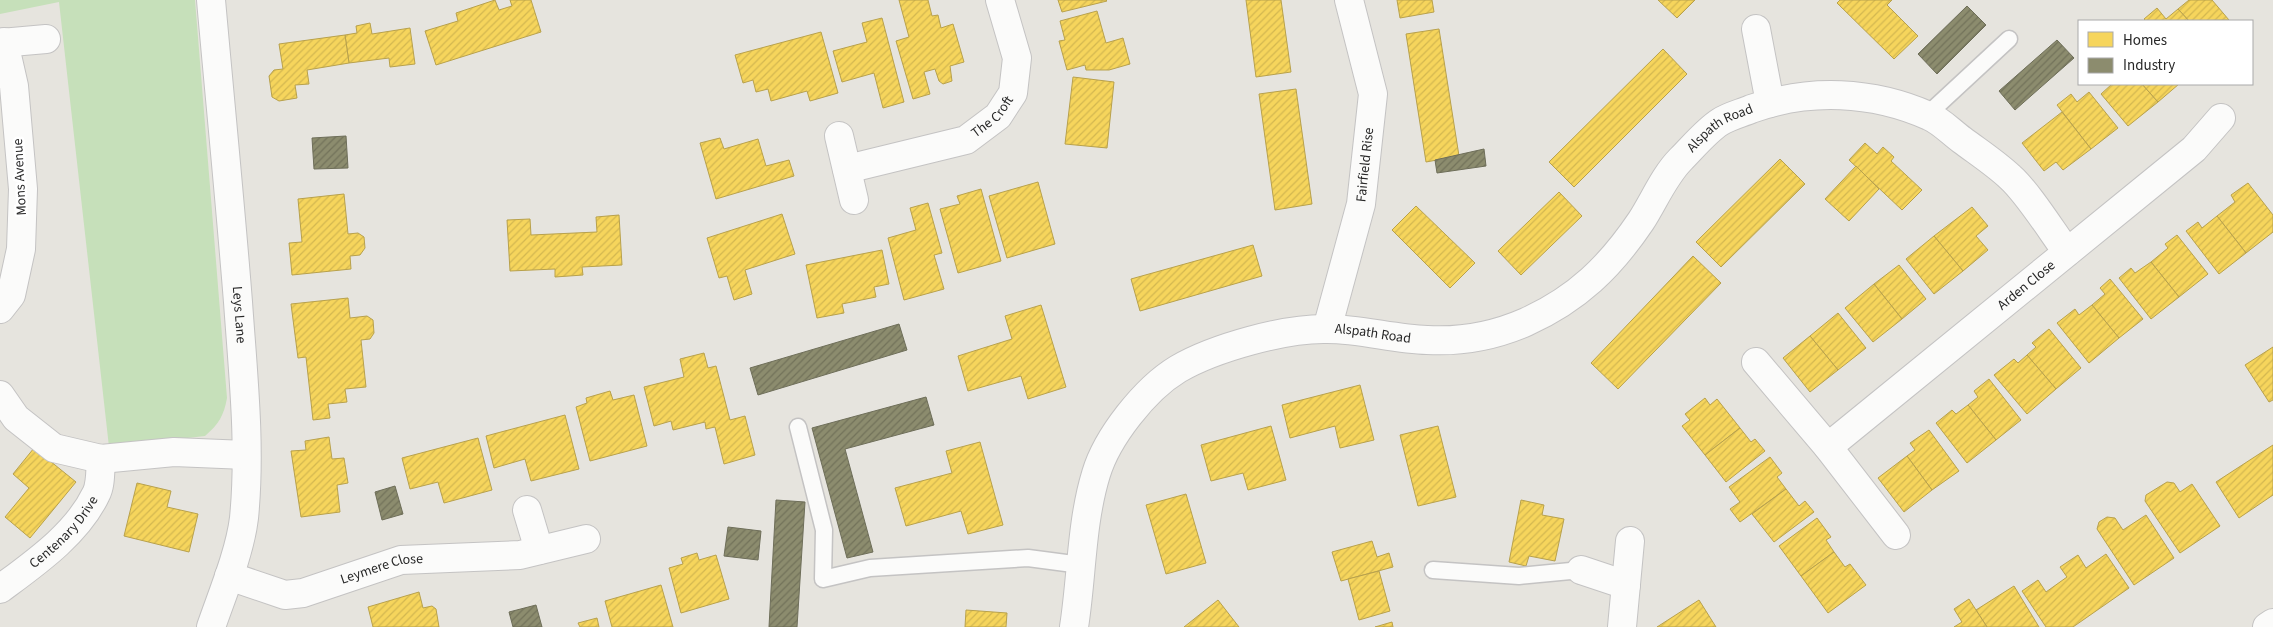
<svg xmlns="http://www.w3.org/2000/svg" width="2273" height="627" font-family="'Source Sans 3',sans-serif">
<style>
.green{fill:#c6e0ba}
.homes{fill:url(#homes-hatch);stroke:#b8a14c}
.industry{fill:url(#industry-hatch);stroke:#6e6e59}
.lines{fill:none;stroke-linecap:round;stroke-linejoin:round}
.lane-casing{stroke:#c4c3c3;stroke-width:19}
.street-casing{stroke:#c4c3c3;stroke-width:30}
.secondary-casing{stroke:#c4c3c3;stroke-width:30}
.lane{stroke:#fbfbfa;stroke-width:16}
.street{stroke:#fbfbfa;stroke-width:28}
.secondary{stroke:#fbfbfa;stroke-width:28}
.labels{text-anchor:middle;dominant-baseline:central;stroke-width:5;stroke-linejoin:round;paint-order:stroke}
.street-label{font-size:14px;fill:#282828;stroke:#fff}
</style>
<defs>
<pattern id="homes-hatch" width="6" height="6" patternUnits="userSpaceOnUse" patternTransform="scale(1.25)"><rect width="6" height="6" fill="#f6d55c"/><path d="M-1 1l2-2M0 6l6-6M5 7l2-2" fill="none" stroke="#d3b750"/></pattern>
<pattern id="industry-hatch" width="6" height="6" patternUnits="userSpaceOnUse" patternTransform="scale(1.25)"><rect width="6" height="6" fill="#8c8c6e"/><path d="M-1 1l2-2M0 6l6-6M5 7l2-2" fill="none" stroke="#72725a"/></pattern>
</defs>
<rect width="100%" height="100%" fill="#e6e4de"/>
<path class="green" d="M 0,0 L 195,0 L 227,398 C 224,415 219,424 205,436 L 109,447 L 59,2 L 0,14 Z"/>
<g class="homes">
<polygon points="495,0 499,10 512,6 510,0 531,0 541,32 436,65 425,31 458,21 456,13"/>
<polygon points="899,0 928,0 932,16 938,15 941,28 953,24 964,62 950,66 952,81 943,84 939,81 935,69 924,72 930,94 913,99 896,41 909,37"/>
<polygon points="1058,0 1106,0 1107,1 1062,12"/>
<polygon points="1246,0 1281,0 1291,72 1256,77"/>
<polygon points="1397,0 1432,0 1434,12 1400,18"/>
<polygon points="1658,0 1695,0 1677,18"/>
<polygon points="1840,0 1892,0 1887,5 1918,36 1894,59 1837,3"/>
<polygon points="2189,0 2212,0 2229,20 2189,21 2178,9"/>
<polygon points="2157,8 2166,19 2178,9 2189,21 2146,21 2144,19"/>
<polygon points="1097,11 1106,43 1123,38 1130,64 1109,70 1086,70 1085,65 1067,70 1059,41 1065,40 1060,21"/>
<polygon points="882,18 904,102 883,108 874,73 842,82 833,51 867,42 862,23"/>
<polygon points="370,23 372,34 410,28 415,64 390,67 389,58 349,63 345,35 357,33 356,26"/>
<polygon points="1439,29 1459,156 1426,162 1406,34"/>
<polygon points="821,32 838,93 810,101 807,91 771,101 768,89 756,92 753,80 743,83 735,55"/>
<polygon points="345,35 349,63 307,70 309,84 295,85 297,98 279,101 272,97 269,76 274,70 283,69 279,44"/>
<polygon points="1663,49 1687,74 1574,187 1549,162"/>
<polygon points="1073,77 1114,82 1107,148 1065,144"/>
<polygon points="2112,84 2142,84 2158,102 2128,126 2101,94"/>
<polygon points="2142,84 2179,84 2158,102"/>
<polygon points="1296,89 1312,204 1275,210 1259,94"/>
<polygon points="2089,92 2118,128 2091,149 2057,105 2071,94 2077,102"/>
<polygon points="2062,112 2091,149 2063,170 2056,162 2044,171 2022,143"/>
<polygon points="720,138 724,149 758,139 766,166 789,160 794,176 716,199 700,143"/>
<polygon points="1865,143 1877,154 1883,147 1894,157 1891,161 1922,190 1902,210 1849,160"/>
<polygon points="1780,159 1805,184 1721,267 1696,242"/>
<polygon points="1856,166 1879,189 1849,221 1825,199"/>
<polygon points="1038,182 1055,244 1007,258 989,196"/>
<polygon points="2248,183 2273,215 2273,232 2246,253 2217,216 2235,202 2231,195"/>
<polygon points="981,189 1001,261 958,273 940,209 960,204 957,196"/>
<polygon points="1559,192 1582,216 1521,275 1498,251"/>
<polygon points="344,194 348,234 358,233 364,237 365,248 360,255 350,256 351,269 292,275 289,243 302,242 298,199"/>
<polygon points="928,203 942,253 934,255 944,289 904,300 888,238 916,230 910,208"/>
<polygon points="1416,206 1475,263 1450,288 1392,230"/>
<polygon points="1972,207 1988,226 1976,236 1988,250 1963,271 1934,236"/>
<polygon points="782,214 795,254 745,270 752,294 734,300 727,276 719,278 707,238"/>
<polygon points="619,215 622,265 582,267 583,275 555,277 555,269 510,271 507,220 530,219 531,235 597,232 596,217"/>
<polygon points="2217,216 2246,253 2219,274 2186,231 2198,222 2202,228"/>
<polygon points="2177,235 2208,274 2179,297 2151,262 2168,248 2165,244"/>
<polygon points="1934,236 1963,271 1934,294 1906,259"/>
<polygon points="1253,245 1262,276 1140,311 1131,279"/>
<polygon points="882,250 889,284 874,287 876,297 842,304 844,313 817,318 806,265"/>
<polygon points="1693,256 1721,283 1618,389 1591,363"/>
<polygon points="2151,262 2179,297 2151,319 2119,278 2131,268 2135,273"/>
<polygon points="1899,265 1926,299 1902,319 1874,284"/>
<polygon points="2110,279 2143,319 2119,338 2092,305 2105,294 2100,288"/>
<polygon points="1874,284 1902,319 1873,342 1845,308"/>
<polygon points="348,298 350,318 367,316 373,320 374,333 370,339 361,340 366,387 345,389 347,402 328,404 330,418 313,420 306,357 298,358 291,304"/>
<polygon points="1041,305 1066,387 1028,399 1021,376 968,391 958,356 1012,339 1005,316"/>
<polygon points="2092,305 2119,338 2089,363 2057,323 2075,309 2079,315"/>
<polygon points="1838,313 1866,348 1838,370 1810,336"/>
<polygon points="2049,329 2081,368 2056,389 2027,355 2036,347 2032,343"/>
<polygon points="1810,336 1838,370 1810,392 1783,358"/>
<polygon points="2273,347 2273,400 2269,402 2245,365"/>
<polygon points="704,353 708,368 716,366 730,420 745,416 755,455 724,464 715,427 706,429 705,422 673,430 671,421 654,426 644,387 684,377 680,359"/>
<polygon points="2027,355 2056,389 2027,414 1994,375 2014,359 2018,363"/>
<polygon points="1989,379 2021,420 1996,440 1968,405 1978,397 1974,391"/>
<polygon points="1360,385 1374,440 1340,448 1335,426 1290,438 1282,405"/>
<polygon points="610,391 613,400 634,395 647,446 590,461 576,407 587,403 586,398"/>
<polygon points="1705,398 1710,405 1717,399 1740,428 1705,455 1682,426 1690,420 1685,414"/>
<polygon points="1968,405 1996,440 1967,463 1936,423 1952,410 1956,414"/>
<polygon points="565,415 579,469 531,481 525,459 494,468 486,436"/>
<polygon points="1271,426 1286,480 1248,490 1243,473 1211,481 1201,445"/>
<polygon points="1438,426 1456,497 1418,506 1400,435"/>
<polygon points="1740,428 1751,442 1755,439 1765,451 1726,482 1705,455"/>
<polygon points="1929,430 1959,471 1932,490 1907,456 1915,450 1910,443"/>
<polygon points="329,437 332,459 344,458 348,483 337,485 340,512 301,517 291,451 306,450 305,441"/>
<polygon points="478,438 492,490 444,503 438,482 410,489 402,458"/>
<polygon points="980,442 1003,525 968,534 961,511 906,526 895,488 952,473 946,451"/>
<polygon points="2273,445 2273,495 2239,518 2216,482"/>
<polygon points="34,448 76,482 30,538 5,517 29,488 13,474"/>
<polygon points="1907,456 1932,490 1904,512 1878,478"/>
<polygon points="1770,457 1782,473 1777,477 1786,489 1740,522 1730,509 1740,502 1729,487"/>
<polygon points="2167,482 2174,483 2180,492 2192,484 2220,526 2180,553 2145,501 2146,495"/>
<polygon points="137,483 171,491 167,507 198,514 189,552 124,536"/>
<polygon points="1786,489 1799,506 1805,501 1814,512 1774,542 1752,514"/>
<polygon points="1186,494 1206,563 1166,574 1146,505"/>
<polygon points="1521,500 1544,505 1542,515 1564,519 1555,561 1529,556 1526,566 1509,562"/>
<polygon points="2146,515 2174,558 2134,585 2097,529 2099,522 2107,517 2115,518 2123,530"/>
<polygon points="1817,518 1831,537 1826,540 1834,552 1801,576 1779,546"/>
<polygon points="1372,541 1377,557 1389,553 1393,567 1341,581 1332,552"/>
<polygon points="1834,552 1845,567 1850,564 1866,585 1828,613 1801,576"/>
<polygon points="697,553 699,560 716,555 729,599 681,613 669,568 683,564 681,558"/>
<polygon points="2106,554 2129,588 2073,627 2046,627 2022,591 2038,580 2046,592 2067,577 2060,567 2078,555 2086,568"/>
<polygon points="1379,571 1390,611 1359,620 1348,579"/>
<polygon points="661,585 673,627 612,627 605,601"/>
<polygon points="2014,586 2039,627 1987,627 1976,610"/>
<polygon points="419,592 423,608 432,606 436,609 439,627 373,627 368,607"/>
<polygon points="1969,599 1976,610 1987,627 1954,627 1962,622 1954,609"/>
<polygon points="1218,600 1239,627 1184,627"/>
<polygon points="1699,600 1716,627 1657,627"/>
<polygon points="966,610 1007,613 1006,627 965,627"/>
<polygon points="597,618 599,627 580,627 578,623"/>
<polygon points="1392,622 1393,627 1375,627"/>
</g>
<g class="industry">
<polygon points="1967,6 1986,25 1937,74 1918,54"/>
<polygon points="2057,40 2074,58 2015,110 1999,91"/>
<polygon points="346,136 348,168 314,169 312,138"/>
<polygon points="1484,149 1486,166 1437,173 1435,160"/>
<polygon points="899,324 907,350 758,395 750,368"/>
<polygon points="926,397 934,425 845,449 873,552 847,558 812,428"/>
<polygon points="395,486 403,514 382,520 375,492"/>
<polygon points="776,500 805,502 797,627 769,627"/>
<polygon points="728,527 761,531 758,560 724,556"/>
<polygon points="536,605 542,627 513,627 509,612"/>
</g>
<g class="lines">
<g class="lane-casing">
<g id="lane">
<polyline points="1927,115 2009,39"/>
<polyline points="798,427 824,530 823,579 870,568 1028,558 1081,565"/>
<polyline points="1433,570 1519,576 1581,570"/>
</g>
</g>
<g class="street-casing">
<g id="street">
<path id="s1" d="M 211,0 C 220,101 230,201 238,302 C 243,374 251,446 244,518 C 240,552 222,595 211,627"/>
<polyline points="1756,29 1770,103"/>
<polyline points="0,43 46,39"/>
<polyline points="839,136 854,200"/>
<path id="s2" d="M 847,169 L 966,140 L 998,116 L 1013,93 L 1017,58 L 1000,0"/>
<polyline points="0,309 11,295 21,249 23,189 14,86 4,42"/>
<path id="s3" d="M 1327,329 L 1361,204 L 1373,94 L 1349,0"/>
<polyline points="1756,362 1828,447 1896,535"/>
<polyline points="0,395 16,418 54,448 101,459 174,452 246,455"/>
<path id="s4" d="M 1828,447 L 2194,149 L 2221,118"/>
<polyline points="527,510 539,550"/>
<polyline points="1581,570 1626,585"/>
<path id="s5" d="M 229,576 L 285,595 L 303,593 L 401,560 L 520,555 L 586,539"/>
<path id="s6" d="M 0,589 C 35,563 77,534 96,494 C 101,485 100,470 101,459"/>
<path id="s7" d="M 1074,627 C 1082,576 1081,523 1096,474 C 1107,437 1145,389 1178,369 C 1214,348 1285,328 1327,329 C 1361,329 1394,339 1427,340 C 1462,342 1494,336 1526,322 C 1577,299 1610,267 1641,221 C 1654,201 1664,176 1681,159 C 1693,147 1706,131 1720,122 C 1729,116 1742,113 1751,109 C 1809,88 1873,91 1929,116 C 1941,121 1951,132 1962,140 C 1978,152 1995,163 2010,177 C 2028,193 2051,230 2067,252"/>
<polyline points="1622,627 1630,541"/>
</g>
</g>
<g class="secondary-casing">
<polyline id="secondary" points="2267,627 2273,623"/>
</g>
<use href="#lane" class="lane"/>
<use href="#street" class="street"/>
<use href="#secondary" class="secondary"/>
</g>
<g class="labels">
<g class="street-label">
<text stroke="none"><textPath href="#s2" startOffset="158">The Croft</textPath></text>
<text stroke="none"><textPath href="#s7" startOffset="928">Alspath Road</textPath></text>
<text stroke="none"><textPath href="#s3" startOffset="169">Fairfield Rise</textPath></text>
<text transform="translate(20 177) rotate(-93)">Mons Avenue</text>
<text stroke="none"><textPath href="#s4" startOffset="256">Arden Close</textPath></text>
<text stroke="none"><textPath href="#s1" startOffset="316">Leys Lane</textPath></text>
<text stroke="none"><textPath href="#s7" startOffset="492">Alspath Road</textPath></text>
<text stroke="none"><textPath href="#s6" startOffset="86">Centenary Drive</textPath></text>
<text stroke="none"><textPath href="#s5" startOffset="160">Leymere Close</textPath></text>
</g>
</g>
<rect x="2078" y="20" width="175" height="65" fill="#ffffff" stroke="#a9a9a9"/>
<rect x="2088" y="32" width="25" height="15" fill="#f6d55c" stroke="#a9a9a9"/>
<text x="2123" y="45" font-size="15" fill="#282828">Homes</text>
<rect x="2088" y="58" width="25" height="15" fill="#8c8c6e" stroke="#a9a9a9"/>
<text x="2123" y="70" font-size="15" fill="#282828">Industry</text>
</svg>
